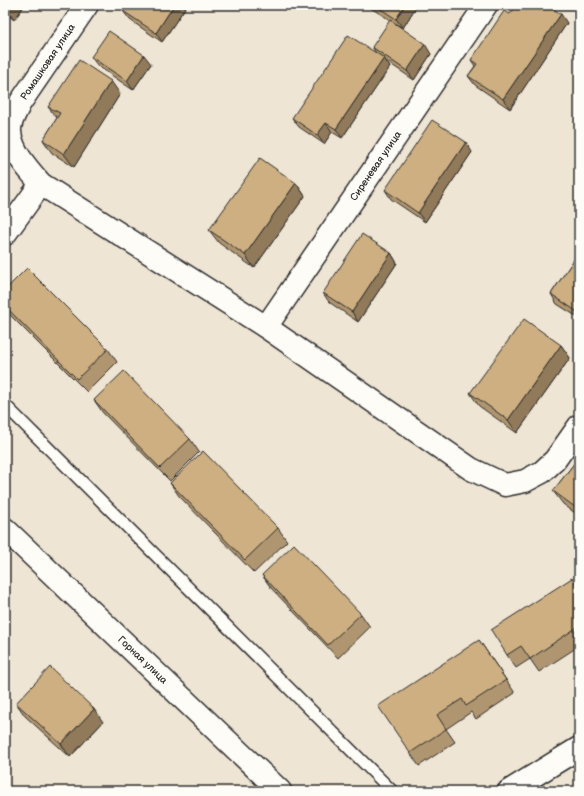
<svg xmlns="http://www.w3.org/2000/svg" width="584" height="796" font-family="'Balsamiq Sans',sans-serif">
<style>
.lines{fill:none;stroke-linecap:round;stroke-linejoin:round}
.service-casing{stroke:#2b2b2b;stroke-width:14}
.minor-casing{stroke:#2b2b2b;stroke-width:25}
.tertiary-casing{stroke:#2b2b2b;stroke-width:25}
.service{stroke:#fdfcf7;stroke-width:11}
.minor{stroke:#fdfcf7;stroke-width:22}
.tertiary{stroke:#fdfcf7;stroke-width:22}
.wall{fill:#b0966f;stroke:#2b2b2b}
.shaded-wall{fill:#907a5a;stroke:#2b2b2b}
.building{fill:#cdaf81;stroke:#2b2b2b}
.labels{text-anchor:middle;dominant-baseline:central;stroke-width:3;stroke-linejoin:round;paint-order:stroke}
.street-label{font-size:10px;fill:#2b2b2b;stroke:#fdfcf7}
</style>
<rect width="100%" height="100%" fill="#efe5d4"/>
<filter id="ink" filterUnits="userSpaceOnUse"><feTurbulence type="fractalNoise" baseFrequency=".025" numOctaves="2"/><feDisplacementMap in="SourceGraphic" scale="8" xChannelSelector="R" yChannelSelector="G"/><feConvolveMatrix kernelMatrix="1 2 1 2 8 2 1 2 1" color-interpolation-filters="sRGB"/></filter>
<g filter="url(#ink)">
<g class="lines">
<defs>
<path id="service" d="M5,405L392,791"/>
<g id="minor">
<path d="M87,5L20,103C16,112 9,122 10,132C12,152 28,169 41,184L266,327L471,469L505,485L525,481L542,472L555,460L579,426"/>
<path d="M5,234L41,184"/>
<path id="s1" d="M266,327L486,5"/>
<path d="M509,791L579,748"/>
</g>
<g id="tertiary">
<path id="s2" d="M5,529L280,791"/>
</g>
</defs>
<use href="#service" class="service-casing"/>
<use href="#minor" class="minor-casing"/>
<use href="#tertiary" class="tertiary-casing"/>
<use href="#service" class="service"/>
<use href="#minor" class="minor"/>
<use href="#tertiary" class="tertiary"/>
</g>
<path class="wall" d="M5,5H25L14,20L5,13Z
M127,5H187L162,42L130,20L123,11Z
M368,5H417L403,28L369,7Z
M510,14L567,23L510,109L475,85L468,76L475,66L471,60Z
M372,47L431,54L414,80L386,61L390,67L342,138L332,132L324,144L299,127L292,118L376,53Z
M91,57L151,64L133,90L98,66Z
M120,94L74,167L52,153L43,140L57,118L48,107Z
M472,152L425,222L391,199L385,190Z
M296,183L305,196L254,268L219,243L209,230Z
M579,252V318L557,304L551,294Z
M391,253L397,263L358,322L329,302L323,293Z
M5,290L108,349L117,362L87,392L5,310Z
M561,345L570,358L517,433L479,406L470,393Z
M94,400L190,439L199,452L170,481L103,413Z
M579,457V516L563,504L553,491Z
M170,483L278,528L287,541L254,573L179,496Z
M262,575L361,614L370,627L338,658L271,588Z
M579,588V646L539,672L530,659L516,668L507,655Z
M479,640L515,693L476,719L471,712L446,729L455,742L419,766L410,753Z
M16,703L103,722L70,757L25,716Z"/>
<path class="shaded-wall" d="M6,5H25L14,20L5,7Z
M174,5H187L162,42L156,33Z
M405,5H417L403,28L396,19Z
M561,14L567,23L510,109L503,99Z
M425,44L431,54L414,80L407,71Z
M144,55L151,64L133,90L127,81Z
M384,58L390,67L342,138L336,129Z
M111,81L120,94L74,167L64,154Z
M326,123L332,132L324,144L317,135Z
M466,142L472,152L425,222L418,213Z
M296,183L305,196L254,268L245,255Z
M391,253L397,263L358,322L352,312Z
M561,345L570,358L517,433L508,420Z
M94,709L103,722L70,757L61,744Z"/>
<path class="building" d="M127,5H174L156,33L123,11Z
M375,5H405L396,19Z
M517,5H547L561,14L503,99L468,76L477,64L471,60L504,11L510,14Z
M390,20L425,44L407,71L372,47Z
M109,31L144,55L127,81L91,57Z
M348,35L384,58L336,129L326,123L317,135L292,118Z
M79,60L111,81L64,154L43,140L60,113L48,107Z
M432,120L466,142L418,213L385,190Z
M260,158L296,183L245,255L209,230Z
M362,234L391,253L352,312L323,293Z
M579,252V313L551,294Z
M27,268L108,349L77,379L5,306V290Z
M524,319L561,345L508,420L470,393Z
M124,371L190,439L160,468L94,400Z
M203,451L278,528L245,560L170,483Z
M579,457V510L553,491Z
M294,544L361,614L328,645L262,575Z
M572,578L579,589V626L530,659L521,646L507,655L491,630Z
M479,640L506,680L466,706L462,699L437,715L446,729L410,753L378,706Z
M50,667L94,709L61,744L16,703Z"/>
</g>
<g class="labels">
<g class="street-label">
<text transform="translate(48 62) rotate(-56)">Ромашковая улица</text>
<text stroke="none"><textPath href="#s1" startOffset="195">Сиреневая улица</textPath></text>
<text stroke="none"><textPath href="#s2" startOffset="190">Горная улица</textPath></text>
</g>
</g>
<rect width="584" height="796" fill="none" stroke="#fdfcf7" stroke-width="20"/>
<rect x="10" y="10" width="564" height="776" fill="none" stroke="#2b2b2b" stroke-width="1.5" filter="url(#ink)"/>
</svg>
